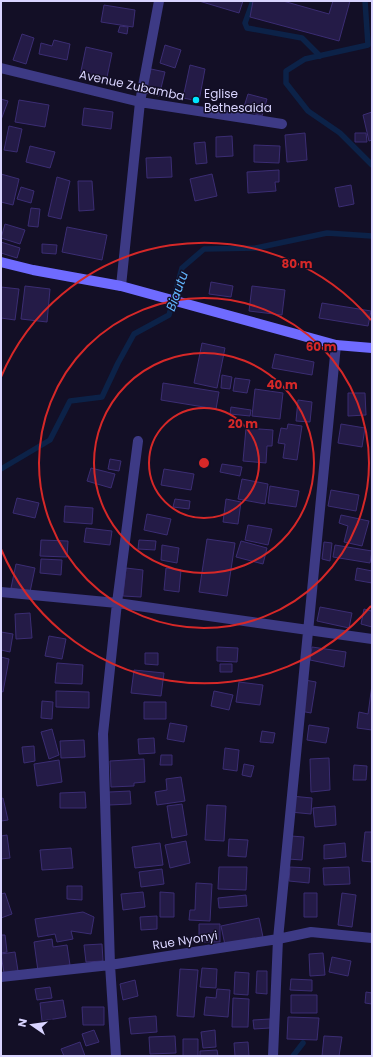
<svg xmlns="http://www.w3.org/2000/svg" width="373" height="1057" font-family="Poppins,sans-serif">
<style>
.lines{fill:none;stroke-linecap:round;stroke-linejoin:round}
.stream{stroke:#0c2248;stroke-width:5.5}
.building{fill:#241b47;stroke:#3b2d73}
.street{stroke:#3d3a85;stroke-width:10}
.secondary{stroke:#6f6bff;stroke-width:10}
.ring{fill:none;stroke:#d62828;stroke-width:2}
.poi-dot{fill:#00e5ff;stroke:#130f26;stroke-width:1.5}
.labels{text-anchor:middle;dominant-baseline:central;stroke-width:3;stroke-linejoin:round;paint-order:stroke}
.street-label{font-size:12px;fill:#d9d4ff;stroke:#130f26}
.poi-label{font-size:12px;fill:#d9d4ff;stroke:#130f26;text-anchor:start}
.water-label{font-size:13px;font-style:italic;fill:#62b6ff;stroke:#130f26}
.centre{fill:#d62828;stroke:#130f26;stroke-width:2}
.ring-label{font-size:12px;text-anchor:middle;font-weight:bold;fill:#d62828;stroke:#130f26;stroke-width:3;stroke-linejoin:round;paint-order:stroke}
</style>
<rect width="100%" height="100%" fill="#130f26"/>
<g class="lines">
<path class="stream" d="M253,1L245,23L247,28L302,38L320,56
M365,1L368,45L305,59L286,71V83L308,111L340,133L372,165
M1,469L50,440L70,401L102,397L118,363L134,334L169,315L182,268L204,249L256,248L327,233L372,236
M293,1056L303,1043"/>
</g>
<path class="building" d="M199,1H243L239,13Z
M253,1H283L329,14L333,1H350L339,41L250,17Z
M104,5L135,10L133,27L101,22Z
M120,26L128,27L127,34L118,32Z
M22,34L34,38L26,64L13,60Z
M54,40L70,44L67,60L39,54L41,43L52,46Z
M165,45L181,50L175,68L160,63Z
M86,47L112,53L106,82L80,76Z
M190,65L205,69L199,101L183,98Z
M151,69L165,72L159,96L145,93Z
M248,94L267,99L262,116L243,110Z
M1,99L8,101L1,120Z
M19,100L49,105L45,127L15,122Z
M84,108L113,112L111,129L82,125Z
M372,112V140L369,141L363,115Z
M9,126L22,129L17,152L4,150Z
M305,133L307,160L287,162L285,135Z
M355,133H366L367,142H355Z
M232,136L233,156L216,157V137Z
M205,142L207,163L196,164L194,143Z
M254,145L280,146L279,163L254,162Z
M30,146L55,152L50,168L26,162Z
M171,157L172,177L147,178L146,158Z
M279,170V182H275L276,191L248,193L247,172Z
M1,174L19,179L13,205L1,202Z
M212,174L217,196L195,201L190,179Z
M57,177L70,181L61,219L48,216Z
M78,181H92L94,210L79,211Z
M351,185L354,204L339,207L335,188Z
M21,187L34,191L31,203L17,199Z
M31,208L40,209L38,227L28,226Z
M5,224L25,230L20,244L1,238Z
M67,227L107,235L102,260L62,252Z
M1,242L20,248L17,258L1,253Z
M42,244L57,245L56,254L42,253Z
M211,282L233,286L231,297L209,294Z
M25,286L50,289L47,322L21,319Z
M252,286L285,290L282,315L249,311Z
M1,287L19,289L15,320L1,318Z
M322,303L371,311L368,326L319,318Z
M202,343L225,348L217,388L194,383Z
M275,354L314,362L312,375L272,368Z
M222,375L232,377L230,389L221,388Z
M235,378L250,380L247,393L233,391Z
M163,383L219,392L216,409L161,400Z
M255,389L283,393L280,419L252,416Z
M348,393H365L366,415L348,416Z
M298,400L312,402L310,422L296,421Z
M231,407L251,410L250,416L230,414Z
M288,424L302,426L297,460L283,458L285,444L278,443L281,428L287,429Z
M341,424L365,428L362,447L338,443Z
M246,428L273,430L272,446H267L266,463L243,461Z
M110,459L121,461L119,471L108,469Z
M222,464L242,467L240,476L220,472Z
M91,468L115,474L111,488L87,481Z
M164,469L194,474L191,490L161,485Z
M242,479L268,484L265,504L238,499Z
M270,486L299,491L296,507L268,503Z
M331,490L359,495L356,511L328,506Z
M17,498L39,503L35,518L13,513Z
M175,499L190,501L189,509L173,507Z
M226,499L241,502L238,524L223,522Z
M65,506L93,508L92,524L64,522Z
M147,514L171,519L167,535L144,530Z
M341,515L369,521L362,546L344,542L348,526L339,523Z
M248,525L272,529L268,545L245,540Z
M86,528L112,531L110,545L84,542Z
M207,539L235,543L227,596L199,592Z
M41,540L68,541L67,557L40,556Z
M139,540L156,541L155,550L138,549Z
M241,541L267,548L263,564L236,557Z
M324,542L332,543L330,561L322,559Z
M162,545L179,548L177,563L161,560Z
M335,545L372,551L370,563L333,557Z
M41,559L62,560L61,575L40,573Z
M16,564L35,568L30,592L11,588Z
M126,568L143,570L141,597L123,596Z
M166,568L181,570L179,592L164,590Z
M357,568L372,571V583L355,580Z
M320,607L352,613L349,628L317,621Z
M372,607V627L361,624L364,609L371,611Z
M30,613L32,638L16,639L15,614Z
M1,632L13,634L10,652L1,650Z
M49,636L66,639L62,659L45,656Z
M217,647L238,648L237,662L217,661Z
M312,647L346,652L344,667L310,660Z
M145,653H158V665L145,664Z
M1,657L9,659L3,692L1,691Z
M57,663L83,665L82,684L55,683Z
M220,664H232V672H220Z
M134,670L164,673L161,696L131,693Z
M305,680L316,682L311,713L300,711Z
M239,682L263,685L260,705L236,702Z
M372,685V730L357,728L359,712L368,714Z
M56,691L89,692V708L56,707Z
M214,691L233,695L229,710L211,706Z
M42,701L53,702L52,719L41,718Z
M144,702H166V719H144Z
M170,723L187,726L184,742L167,739Z
M309,725L329,728L326,743L307,740Z
M52,729L59,755L49,759L41,732Z
M262,731L275,733L273,743L260,742Z
M154,738L155,753L139,754L138,739Z
M84,740L85,757L61,758L60,741Z
M34,746L35,761L24,763L22,747Z
M225,748L239,750L237,771L223,769Z
M161,755H172V765H160Z
M329,758L330,790L311,792L310,759Z
M144,759L145,782L134,783V786L111,787L110,761Z
M59,760L62,782L37,786L34,764Z
M244,764L254,766L251,777L242,775Z
M354,765L367,766L366,780H353Z
M181,777L185,801L157,805L155,792L167,790L166,779Z
M130,791L131,804L109,805V792Z
M85,792L86,808H60V793Z
M291,796L312,798L311,814L290,812Z
M3,798L8,820L1,821V799Z
M182,804L187,835L172,838L167,806Z
M207,805L226,806L224,841L205,840Z
M335,806L336,825L315,827L313,808Z
M365,832H372V862L362,861Z
M7,835L10,858L1,859V836Z
M291,836L304,837L302,860L288,859Z
M229,839L248,840L246,857L228,856Z
M186,841L190,863L170,868L165,845Z
M160,843L163,865L135,868L132,847Z
M345,843L346,857L324,859V845Z
M71,848L73,868L42,870L40,850Z
M219,867H247L246,890L218,889Z
M290,867L310,868L309,883L289,881Z
M349,867L350,884L324,885L323,868Z
M162,869L164,884L141,887L139,872Z
M196,883L212,884L210,921L189,920L190,910H195Z
M67,886H82V900L67,899Z
M143,892L145,907L123,910L121,894Z
M160,892L174,893V917H160Z
M5,893L12,914L1,918V894Z
M304,893H317V917H304Z
M342,893L356,895L352,927L338,925Z
M246,895L247,906L219,908L218,898Z
M83,912L94,917L91,934L71,931L73,939L57,942L55,934L38,937L35,919Z
M157,916V929L141,930L140,917Z
M259,918L263,937L225,945L221,926Z
M199,924H220V942H199Z
M1,935H5L7,952L1,953Z
M52,939L53,947L67,945L70,965L38,971L34,942Z
M102,944L103,961L86,962L84,945Z
M15,952L18,971L4,973L1,954Z
M323,953L325,975L310,976L309,954Z
M332,957L351,961L348,976L329,972Z
M202,968L217,969L216,988L200,987Z
M180,969L198,970L194,1017L177,1016Z
M257,971H267V994L256,993Z
M235,972L249,973L248,995L234,994Z
M291,979L312,980V991L290,990Z
M135,980L138,996L123,1000L120,984Z
M50,987L52,998L37,1000L35,989Z
M217,989L230,990L228,1017L204,1015L206,997L216,998Z
M366,992L372,993V1004L365,1003Z
M291,995H317V1013H291Z
M233,998L249,999L248,1027H232Z
M63,1000L66,1017L42,1021L40,1003Z
M82,1007H104V1025H83Z
M156,1016L157,1032L131,1034L129,1018Z
M288,1017L319,1018L317,1040L287,1039Z
M270,1019V1028L254,1029L253,1020Z
M94,1030L99,1042L86,1046L82,1034Z
M215,1030L216,1047L203,1048L201,1032Z
M175,1036L176,1053L150,1054L149,1037Z
M324,1036L342,1037L339,1056H322Z
M183,1039H198V1056H183Z
M80,1042L85,1056H64L61,1049Z
M248,1042L249,1056H235L234,1043Z
M217,1050L218,1056H200V1051Z"/>
<g class="lines">
<path class="street" d="M1,68L140,102L282,124
M121,286L140,102L159,1
M1,592L117,603L372,639
M1,977L110,965L278,939L311,932L372,938
M116,1056L110,965L103,734L117,603L138,441
M273,1056L278,939L336,345"/>
<path class="secondary" d="M1,262L33,270L121,286L336,345L372,348"/>
</g>
<g class="ring">
<circle cx="204" cy="463" r="55"/>
<circle cx="204" cy="463" r="110"/>
<circle cx="204" cy="463" r="165"/>
<path d="M371 606A220 220 0 0 1 1 549M1 377A220 220 0 0 1 371 320"/>
</g>
<circle class="poi-dot" cx="196" cy="100" r="4"/>
<g class="labels">
<g class="street-label">
<text transform="translate(132 85) rotate(12)">Avenue Zubamba</text>
<text transform="translate(185 940) rotate(-9)">Rue Nyonyi</text>
</g>
<g class="poi-label">
<text x="204" y="93">Eglise<tspan x="204" dy="14">Bethesaida</tspan></text>
</g>
<g class="water-label">
<text transform="translate(177 291) rotate(-70)">Biautu</text>
</g>
</g>
<circle cx="204" cy="463" r="6" class="centre"/>
<g class="ring-label">
<text x="297" y="268">80 m</text>
<text x="321" y="351">60 m</text>
<text x="282" y="389">40 m</text>
<text x="243" y="428">20 m</text>
</g>
<rect width="373" height="1057" fill="none" stroke="#d9d4ff" stroke-width="4"/>
<g transform="translate(32 1025) rotate(283)" stroke="#130f26" stroke-width="3" paint-order="stroke">
<path d="M0-3L7 15L0 10L-7 15Z" fill="#d9d4ff"/>
<text y="-6" font-size="11" font-weight="bold" text-anchor="middle" fill="#d9d4ff">N</text>
</g>
</svg>
